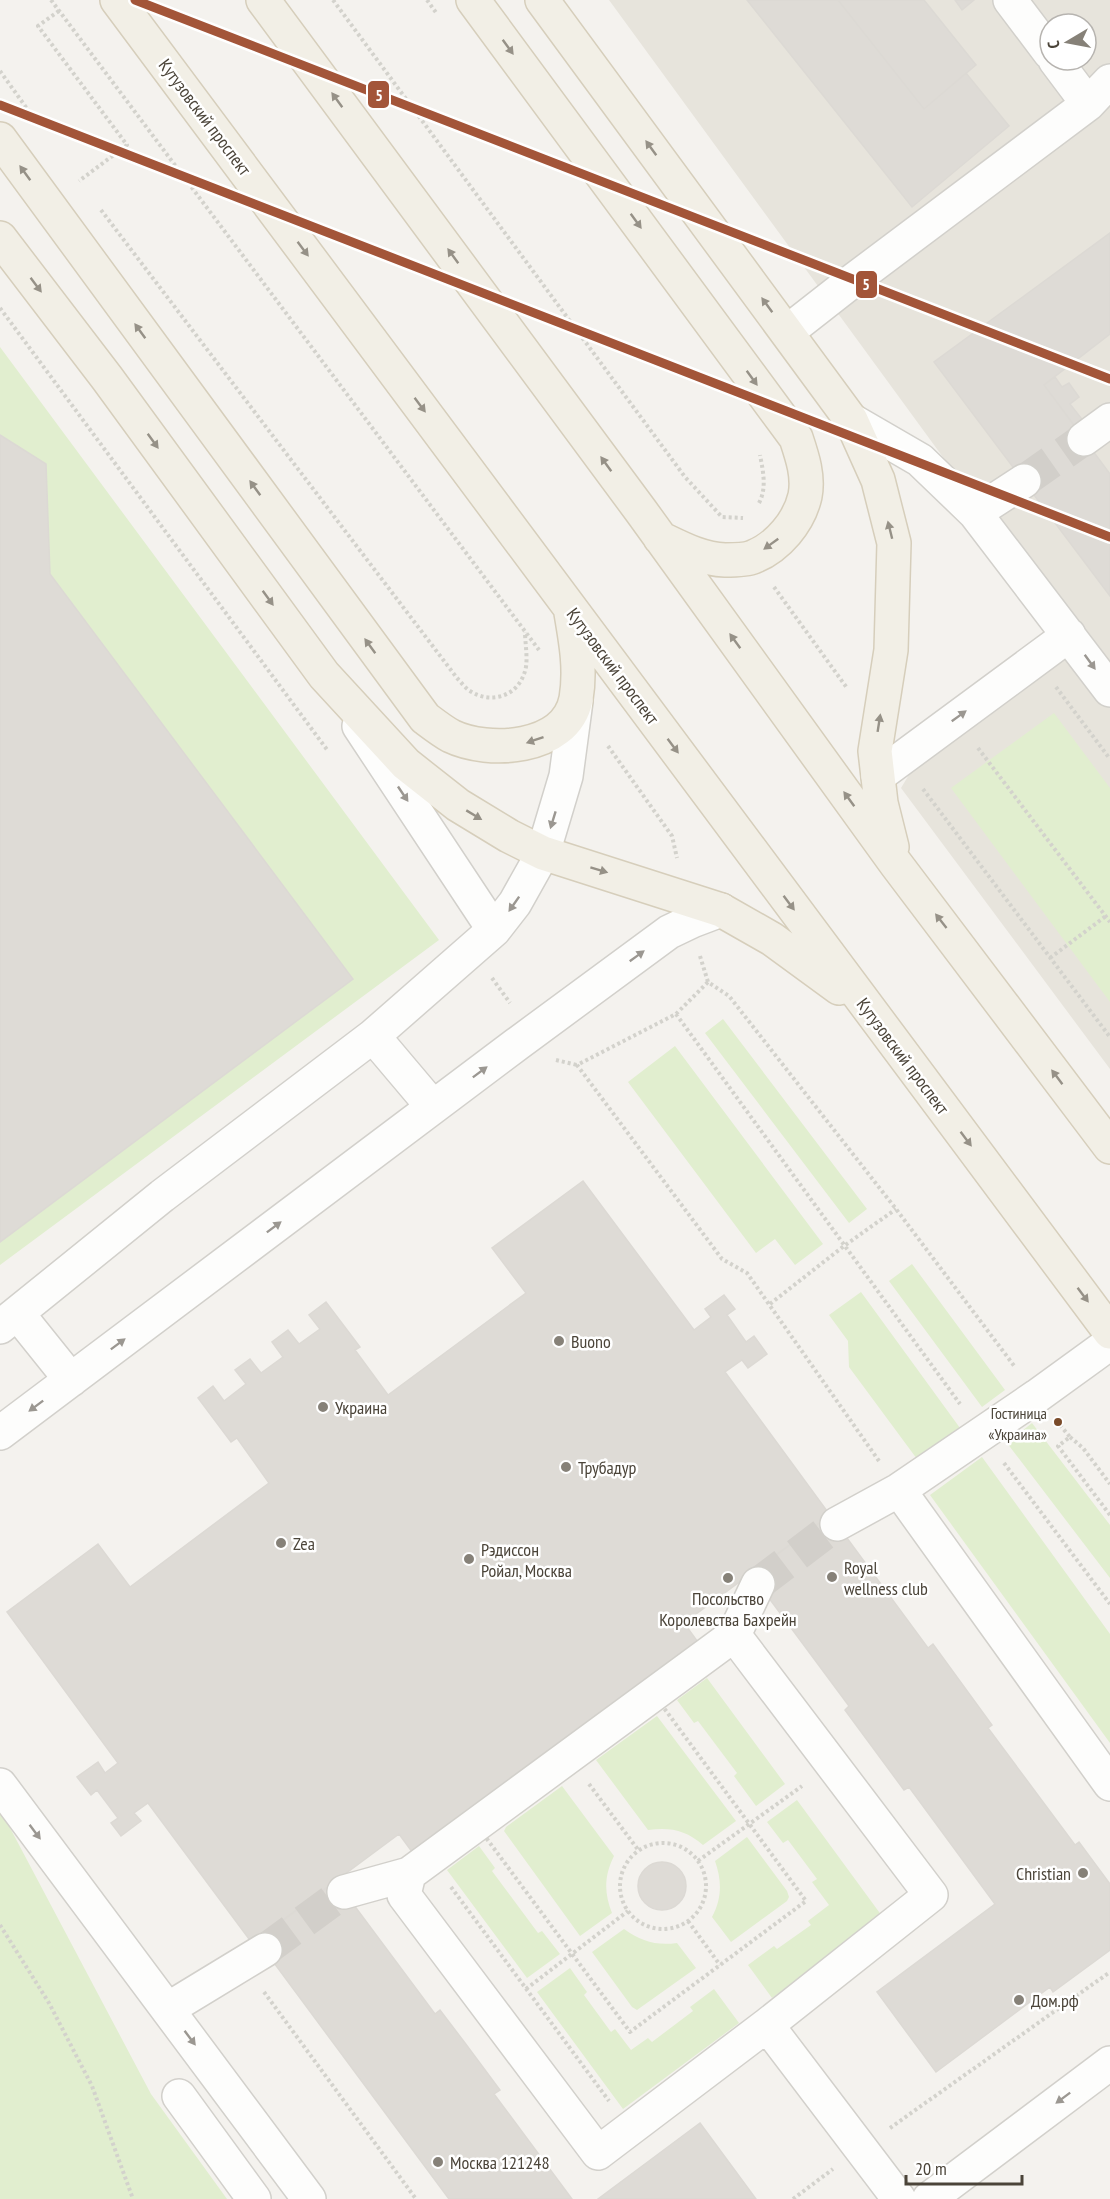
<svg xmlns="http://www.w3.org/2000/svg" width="1110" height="2199" font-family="'PT Sans Narrow',sans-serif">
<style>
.residential{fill:#e7e4dc;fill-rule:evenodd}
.green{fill:#e1eecf}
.building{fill:#dedbd6;stroke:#dcd9d4;stroke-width:1.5}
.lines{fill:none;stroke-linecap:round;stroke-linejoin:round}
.minor-tunnel{stroke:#d2cfca;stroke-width:33;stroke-dasharray:33 16;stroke-linecap:butt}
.minor-casing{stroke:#d2d0cb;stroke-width:36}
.major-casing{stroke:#d6cebb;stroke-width:36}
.path{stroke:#d3d2cc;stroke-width:4;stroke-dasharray:3 3;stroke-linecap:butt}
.minor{stroke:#fdfdfc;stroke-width:33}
.major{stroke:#f2efe6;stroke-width:33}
.metro-1-casing{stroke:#fff;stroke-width:14}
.metro-1{stroke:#a35539;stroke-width:9}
.oneway{fill:#969187}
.oneway2{fill:#9b9791}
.poi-dot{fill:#868178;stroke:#fff;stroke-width:2}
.bus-dot{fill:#7a4b2a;stroke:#fff;stroke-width:2}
.labels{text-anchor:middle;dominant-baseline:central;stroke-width:5;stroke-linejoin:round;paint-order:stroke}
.bus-label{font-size:16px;fill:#4b4439;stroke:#fff;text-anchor:end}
.street-label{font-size:18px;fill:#4b4439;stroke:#fff}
.poi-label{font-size:18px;fill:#4b4439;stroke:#fff;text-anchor:start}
.line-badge{stroke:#fff;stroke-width:2}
.badge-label{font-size:16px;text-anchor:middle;font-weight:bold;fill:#fff}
</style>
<rect width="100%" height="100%" fill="#f4f2ee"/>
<path class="residential" d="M609,0H1110V1069L901,788L939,725L1067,627ZM1050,24H1086V60H1050Z"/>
<path class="green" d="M0,347L439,940L0,1265Z
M1054,713L1110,788V1002L951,788Z
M723,1019L867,1209L849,1223L705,1033Z
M675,1046L823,1244L795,1265L775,1239L756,1253L628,1082Z
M912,1264L1005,1390L982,1407L889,1281Z
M861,1292L960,1428L917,1459L849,1367L848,1341L829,1315Z
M1032,1423L1110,1525V1578L1007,1443Z
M982,1457L1110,1634V1743L930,1495Z
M707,1678L785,1784L756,1806L734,1776L737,1773L698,1721L694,1723L677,1700Z
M657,1716L736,1821L703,1845C686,1830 670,1827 648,1830L596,1760Z
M562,1786L614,1856C604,1876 604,1893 612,1913L580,1936L504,1831L506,1827Z
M797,1800L882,1916L772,1998L748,1965L774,1946L777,1949L811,1925L808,1921L829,1905L812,1882L817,1879L788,1840L783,1843L767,1822Z
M0,1809L151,2094L227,2199H0Z
M747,1837L787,1891L789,1897L787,1901L731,1942L712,1917C722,1898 722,1881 715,1861Z
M479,1846L495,1868L492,1871L538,1933L542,1931L560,1954L527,1978L447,1870Z
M624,1929C641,1941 656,1946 677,1943L696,1968L637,2010L632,2007L592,1952Z
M570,1968L587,1992L584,1995L611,2032L615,2029L631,2050L648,2038L652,2042L693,2011L690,2007L714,1989L739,2023L623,2109L537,1992Z"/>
<path class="building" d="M747,0H838L924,109L966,73L1009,126L912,207Z
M838,0H924L976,65L924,109Z
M955,0H974L962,10Z
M1110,233V334L1044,385L1110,474V596L934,362Z
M1055,377L1062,387L1069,383L1079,397L1070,404L1085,423L1077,429L1044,385Z
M0,435L46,464L50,574L353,979L0,1242Z
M583,1181L694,1330L711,1317L705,1309L724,1295L735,1309L727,1315L746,1342L754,1336L767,1354L748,1368L742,1360L725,1372L830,1515L684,1623L703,1649L418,1860L399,1834L252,1943L148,1803L134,1813L141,1821L121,1836L111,1823L118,1818L97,1790L91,1795L77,1777L98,1762L105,1773L118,1763L7,1612L98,1544L130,1587L269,1483L237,1438L231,1442L198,1398L213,1386L224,1401L246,1384L235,1370L250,1359L261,1373L283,1357L272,1342L288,1330L299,1344L320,1329L309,1315L326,1302L360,1347L355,1350L388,1395L526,1293L492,1248Z
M830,1515L928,1648L933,1644L992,1725L988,1728L1075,1845L1079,1842L1110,1884V1950L1053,1992L1050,1987L936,2072L877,1992L995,1904L909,1787L904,1790L845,1710L849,1706L751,1574Z
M638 1886a24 24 0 1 1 48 0a24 24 0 1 1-48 0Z
M336,1881L435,2014L440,2010L465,2043L500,2090L494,2094L572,2199H449L257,1940Z
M700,2123L756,2199H598L657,2155Z"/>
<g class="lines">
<path class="minor-tunnel" d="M1024,481L1084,439
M758,1584L837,1524
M265,1950L344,1892"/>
<defs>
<path id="minor" d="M1010,0L1050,53
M1055,60L1088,104
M787,332L847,285L1088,104L1110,81
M851,420L920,460L975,513L1110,690
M1084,439L1110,420
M975,513L1024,481
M359,726L494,930
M878,776L1069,635
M373,1036L433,1107
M18,1314L71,1380
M0,1327L162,1196L373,1036L494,930L515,903L543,853L566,776L576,701
M0,1433L517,1044L669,932L692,921L721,910
M899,1490L1110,1784
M837,1524L899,1490L1037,1396L1110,1343
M758,1584L734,1635L931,1895L767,2025L899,2199
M734,1635L409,1874L404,1895L598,2153L767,2025
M0,1785L309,2199
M344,1892L409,1874
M168,2009L265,1950
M179,2096L254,2199
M929,2199L1110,2063"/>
<path id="major" d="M117,0L1110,1332
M263,0L641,511L896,864L1110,1147
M473,0L796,438C802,456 809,476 805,496C799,522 778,547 753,557C746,560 733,560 725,560C701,559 681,548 660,538
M542,0L851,420L878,480L894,543L891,650L875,751L881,803L892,847
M0,139L425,718C433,724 442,731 451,736C488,754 566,750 576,699C581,670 576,642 571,613
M0,238L107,378L324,675L406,764L458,805L509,836L543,853L721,910L772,939L839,988"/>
</defs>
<use href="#minor" class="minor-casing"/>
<use href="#major" class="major-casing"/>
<path class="path" d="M51,0L539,650
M333,0L685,477L722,517L743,518
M427,0L437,14
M59,11L38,26L127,145L79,181
M0,71L33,117
M101,210L457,678C461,682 465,688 470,691C490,704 516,697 524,674C529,663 525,644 525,632
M0,308L328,751
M759,503C767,488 763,471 760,455
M774,587L847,688
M1056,687L1110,759
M608,746L672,836L677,858
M978,748L1110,922
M923,789L1110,1037
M700,956L708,982
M1050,958L1106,916
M492,978L510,1003
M676,1014L960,1404
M556,1060L577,1065
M770,1304L844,1246L896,1209
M1060,1425L1070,1437L1058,1446L1110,1515
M1070,1437L1083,1448L1110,1484
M879,1461L747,1273L722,1259L577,1065L676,1014L708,982L729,996L896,1209L1015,1367
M1004,1463L1110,1604
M661,1704L806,1901L630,2032L484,1835Z
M589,1784L639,1851
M620 1886a43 43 0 1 1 86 0a43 43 0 1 1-86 0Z
M698,1861L802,1786
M451,1887L609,2101
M688,1921L720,1965
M0,1925L49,2003L92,2086L133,2199
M526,1989L628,1911
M264,1992L416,2199
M890,2128L1110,1972
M793,2199L833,2169"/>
<use href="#minor" class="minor"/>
<use href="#major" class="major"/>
<defs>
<path id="metro-1" d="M135,0L1110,379
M0,105L1110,537"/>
</defs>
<use href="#metro-1" class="metro-1-casing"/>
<use href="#metro-1" class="metro-1"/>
</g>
<defs><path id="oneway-solid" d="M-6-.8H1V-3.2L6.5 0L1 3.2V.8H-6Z" transform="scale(1.5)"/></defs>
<g class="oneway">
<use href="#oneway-solid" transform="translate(508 47) rotate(54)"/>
<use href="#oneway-solid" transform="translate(337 100) rotate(-126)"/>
<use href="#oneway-solid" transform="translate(651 148) rotate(-126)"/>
<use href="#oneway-solid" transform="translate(25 173) rotate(-126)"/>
<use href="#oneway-solid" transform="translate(636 221) rotate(54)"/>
<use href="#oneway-solid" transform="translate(303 249) rotate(53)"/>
<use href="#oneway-solid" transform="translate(453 256) rotate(-126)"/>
<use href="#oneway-solid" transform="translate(36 285) rotate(53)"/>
<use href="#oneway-solid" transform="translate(767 305) rotate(-126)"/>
<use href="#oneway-solid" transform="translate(140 331) rotate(-126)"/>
<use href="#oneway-solid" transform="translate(752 378) rotate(54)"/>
<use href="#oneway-solid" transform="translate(420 405) rotate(53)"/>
<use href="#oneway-solid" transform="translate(153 441) rotate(54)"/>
<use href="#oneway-solid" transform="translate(606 464) rotate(-126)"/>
<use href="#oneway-solid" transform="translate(255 488) rotate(-126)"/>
<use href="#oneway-solid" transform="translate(890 530) rotate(-104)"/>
<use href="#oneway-solid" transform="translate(771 544) rotate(144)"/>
<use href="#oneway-solid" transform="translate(268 598) rotate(54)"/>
<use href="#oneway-solid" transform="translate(735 641) rotate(-126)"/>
<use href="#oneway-solid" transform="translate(370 646) rotate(-126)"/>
<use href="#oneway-solid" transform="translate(879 723) rotate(-81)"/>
<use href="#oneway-solid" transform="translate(535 740) rotate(161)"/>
<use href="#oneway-solid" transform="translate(673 746) rotate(53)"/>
<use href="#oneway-solid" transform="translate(849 799) rotate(-126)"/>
<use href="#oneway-solid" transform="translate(474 815) rotate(31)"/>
<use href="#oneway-solid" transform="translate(599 870) rotate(17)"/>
<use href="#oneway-solid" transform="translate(789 903) rotate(53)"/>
<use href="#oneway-solid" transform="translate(941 921) rotate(-128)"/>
<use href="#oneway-solid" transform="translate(1057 1077) rotate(-127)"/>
<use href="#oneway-solid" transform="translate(966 1139) rotate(53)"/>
<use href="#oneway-solid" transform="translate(1083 1295) rotate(53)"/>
</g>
<g class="oneway2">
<use href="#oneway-solid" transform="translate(1090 662) rotate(54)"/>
<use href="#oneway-solid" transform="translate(959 716) rotate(-36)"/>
<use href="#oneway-solid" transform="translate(403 794) rotate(56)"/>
<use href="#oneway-solid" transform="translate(553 820) rotate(107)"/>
<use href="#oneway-solid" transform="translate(514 904) rotate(125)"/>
<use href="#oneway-solid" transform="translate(637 956) rotate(-36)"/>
<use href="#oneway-solid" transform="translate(480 1072) rotate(-37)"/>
<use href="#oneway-solid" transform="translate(274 1227) rotate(-37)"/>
<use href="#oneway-solid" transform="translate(118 1344) rotate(-37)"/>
<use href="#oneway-solid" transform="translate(36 1406) rotate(143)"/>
<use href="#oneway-solid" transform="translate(35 1832) rotate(53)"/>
<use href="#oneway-solid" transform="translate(190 2038) rotate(53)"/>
<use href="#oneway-solid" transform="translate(1063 2098) rotate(143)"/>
</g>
<g class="poi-dot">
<circle cx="559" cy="1341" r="6"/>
<circle cx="323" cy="1407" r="6"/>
<circle cx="566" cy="1467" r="6"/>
<circle cx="281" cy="1543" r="6"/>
<circle cx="469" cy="1559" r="6"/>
<circle cx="832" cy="1577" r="6"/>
<circle cx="728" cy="1578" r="6"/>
<circle cx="1083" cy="1873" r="6"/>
<circle cx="1019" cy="2000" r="6"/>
<circle cx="438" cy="2162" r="6"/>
</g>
<circle class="bus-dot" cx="1058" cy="1422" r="5"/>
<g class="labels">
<g class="bus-label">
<text x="1047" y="1413">Гостиница<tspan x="1047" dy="21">«Украина»</tspan></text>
</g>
<g class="street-label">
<text transform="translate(205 117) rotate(53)">Кутузовский проспект</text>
<text transform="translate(613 666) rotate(53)">Кутузовский проспект</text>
<text transform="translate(903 1056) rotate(53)">Кутузовский проспект</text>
</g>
<g class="poi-label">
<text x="571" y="1341">Buono</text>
<text x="335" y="1407">Украина</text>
<text x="578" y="1467">Трубадур</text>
<text x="293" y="1543">Zea</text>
<text x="481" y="1549">Рэдиссон<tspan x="481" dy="21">Ройал, Москва</tspan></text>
<text x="844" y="1567">Royal<tspan x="844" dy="21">wellness club</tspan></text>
<text x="728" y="1598" text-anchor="middle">Посольство<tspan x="728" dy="21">Королевства Бахрейн</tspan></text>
<text x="1071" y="1873" text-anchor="end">Christian</text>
<text x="1031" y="2000">Дом.рф</text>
<text x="450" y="2162">Москва 121248</text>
</g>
</g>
<g class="line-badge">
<rect x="367" y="80" width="23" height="29" rx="6" fill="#a35539"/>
<rect x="855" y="270" width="23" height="29" rx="6" fill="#a35539"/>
</g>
<g class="badge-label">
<text x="379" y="101">5</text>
<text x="866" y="290">5</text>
</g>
<g transform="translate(1068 42) rotate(260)"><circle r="28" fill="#ffffff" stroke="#b7b4b0" stroke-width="1.5"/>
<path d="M0-4.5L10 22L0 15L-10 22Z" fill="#868178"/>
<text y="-9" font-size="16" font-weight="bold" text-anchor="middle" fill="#4b4439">С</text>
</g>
<path d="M906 2175v9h116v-9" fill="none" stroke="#4b4439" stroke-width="3"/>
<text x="915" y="2175" font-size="18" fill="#4b4439" stroke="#ffffff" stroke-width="4.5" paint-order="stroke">20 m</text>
</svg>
